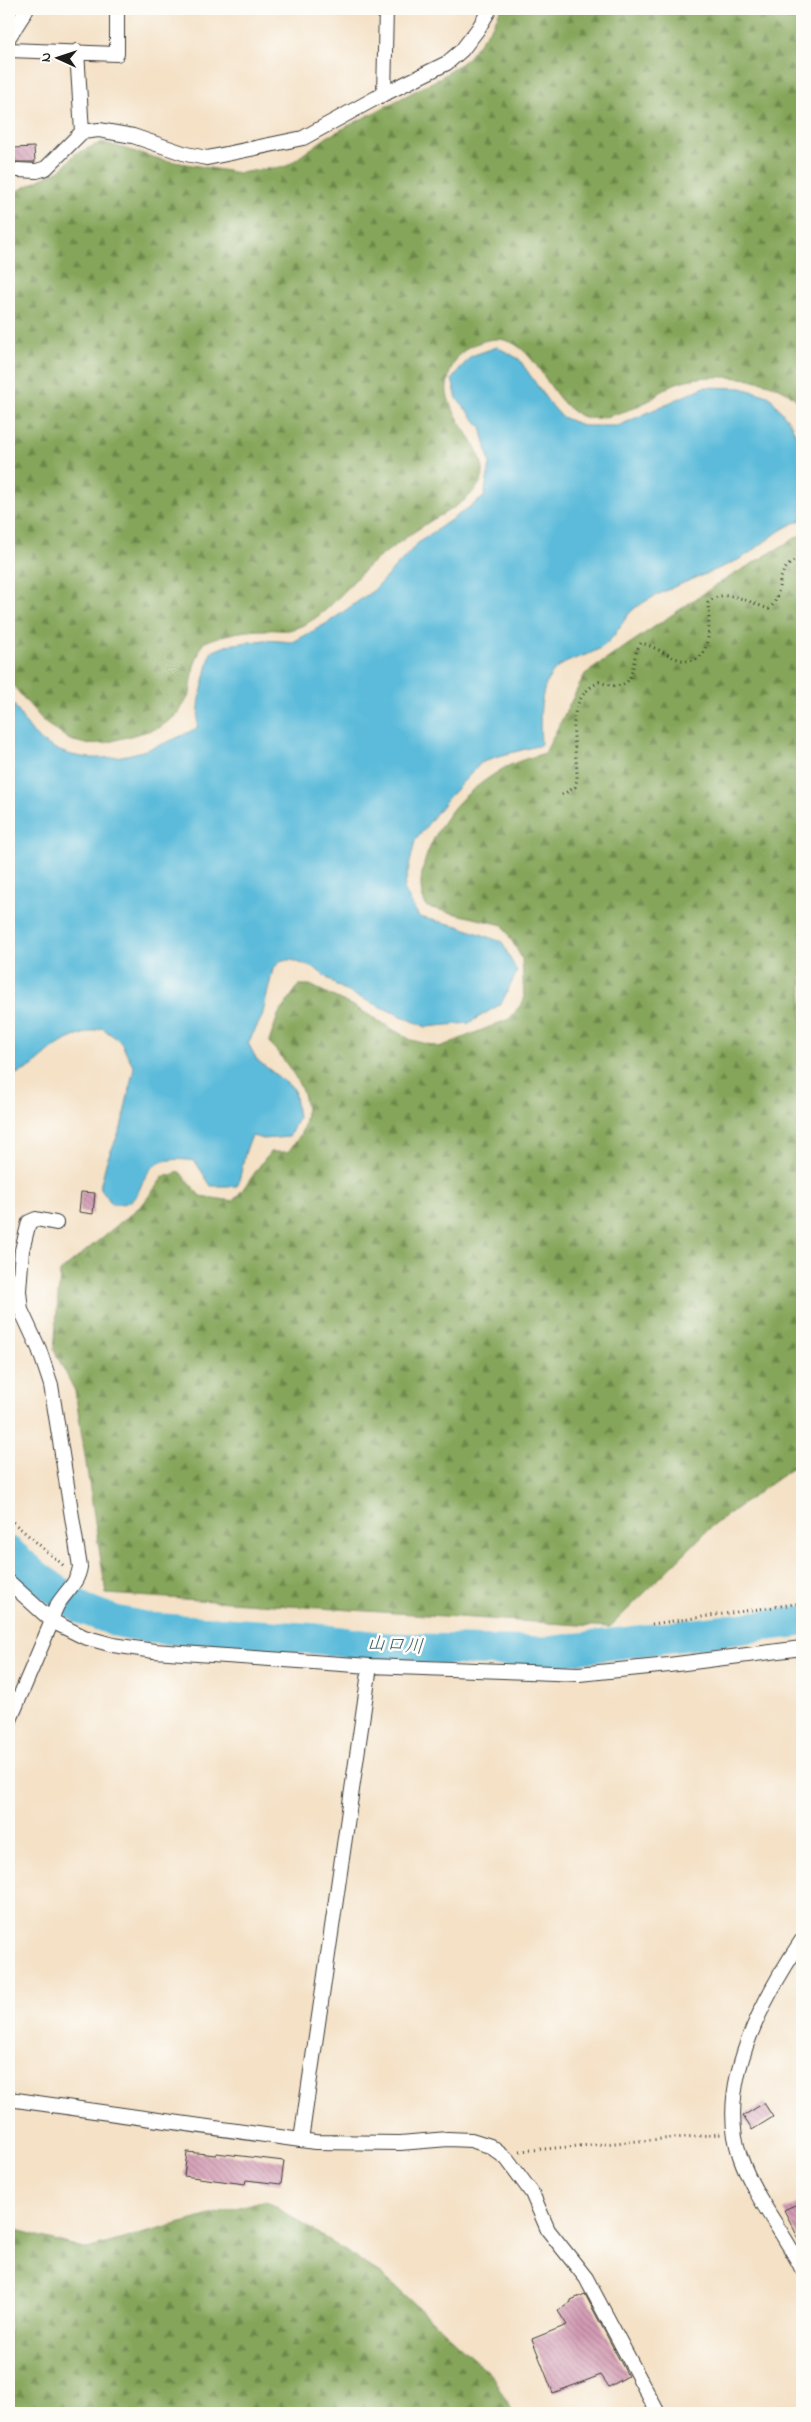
<svg xmlns="http://www.w3.org/2000/svg" width="811" height="2422" font-family="'Indie Flower','Klee One',sans-serif">
<style>
.forest{fill:url(#forest-firs);stroke:#50613b}
.water{fill:#5cbbda;stroke:#3c6c7b}
.lines{fill:none;stroke-linecap:round;stroke-linejoin:round}
.river{stroke:#5cbbda;stroke-width:31}
.building{fill:url(#building-back-hatch)}
.street-casing{stroke:#3c3a36;stroke-width:16}
.path{stroke:#3c3a36;stroke-width:3;stroke-dasharray:1 4;stroke-linecap:butt}
.street{stroke:#fff;stroke-width:14}
.labels{text-anchor:middle;dominant-baseline:central;stroke-width:5;stroke-linejoin:round;paint-order:stroke}
.water-label{font-size:19px;font-style:italic;fill:#365c68;stroke:#fdfcf7}
</style>
<defs>
<pattern id="forest-firs" width="22" height="20" patternUnits="userSpaceOnUse" patternTransform="scale(1.25)"><rect width="22" height="20" fill="#85a65a"/><path d="M5 1l3.5 6h-7zM16 11l3.5 6h-7z" fill="#6c864a"/></pattern>
<pattern id="building-back-hatch" width="6" height="6" patternUnits="userSpaceOnUse" patternTransform="scale(1.25)"><rect width="6" height="6" fill="#d39ab3"/><path d="M-1 5l2 2M0 0l6 6M5-1l2 2" fill="none" stroke="#aa7d91"/></pattern>
</defs>
<rect width="100%" height="100%" fill="#fdfcf7"/>
<filter id="ink" filterUnits="userSpaceOnUse"><feTurbulence type="fractalNoise" baseFrequency=".02" numOctaves="2"/><feDisplacementMap in="SourceGraphic" scale="10" xChannelSelector="R" yChannelSelector="G"/><feConvolveMatrix kernelMatrix="1 2 1 2 8 2 1 2 1" color-interpolation-filters="sRGB"/></filter>
<filter id="wash" filterUnits="userSpaceOnUse"><feTurbulence type="fractalNoise" baseFrequency=".0096" numOctaves="4" result="noise"/><feDisplacementMap in="SourceGraphic" scale="20" xChannelSelector="R" yChannelSelector="G"/><feGaussianBlur stdDeviation="1.12" result="paint"/><feColorMatrix in="noise" values="0 0 0 0 0 0 0 0 0 0 0 0 0 0 0 0 0 1.4 0 .05"/><feComposite in="paint" operator="in"/></filter>
<g filter="url(#wash)">
<rect width="100%" height="100%" fill="#f4e1c6"/>
<path class="forest" d="M501,9H802V409C788,374 704,371 674,384C666,387 659,394 652,399C635,408 618,415 599,418C543,426 541,306 468,348C459,353 451,365 449,376C448,381 446,388 447,393C450,417 493,458 481,481C467,505 445,511 423,526C407,536 392,548 377,559C347,582 328,621 289,630C282,631 274,629 267,630C244,630 223,634 203,643L194,666L190,694L178,714L159,728L105,743L86,744L70,740L45,723L9,681V195L62,169L75,154L102,142L163,160L239,173L287,166L327,137L440,78L467,59L493,25Z
M802,534V1461L712,1526L610,1627L106,1594L75,1391L54,1350L60,1272L143,1204L163,1177L180,1172L200,1196L233,1201C247,1186 257,1168 270,1152H288C293,1145 301,1136 303,1128C314,1093 289,1067 269,1042L278,1015L299,985H310L357,1008L411,1040L440,1047L509,1019L524,1001L522,959L503,925L427,907C408,878 438,824 459,802C470,791 485,780 499,771C513,762 529,758 545,753L585,674L716,585Z
M265,2200L380,2273L491,2374L514,2413H9V2228L87,2249Z"/>
<path class="water" d="M497,347L519,359L547,400L562,417L584,426H618L704,387L741,388L769,396L791,424L802,450V520C778,527 761,548 738,560C705,576 665,587 635,608C621,619 617,640 597,650C583,658 560,660 551,675C538,694 540,723 541,745L495,757L481,763L448,798L415,841L404,889L419,917L458,926L502,942L517,972L501,1004L469,1023L426,1027L354,995L336,985L316,969L292,960H282L273,969L262,1017L248,1043L257,1060L294,1089L298,1118L289,1137L263,1139L252,1136C242,1155 244,1167 237,1186H211L195,1161C181,1159 162,1157 151,1169C135,1187 143,1206 112,1204L100,1187L107,1160L121,1128L134,1067L120,1041L102,1028C90,1032 77,1035 65,1041C45,1051 33,1073 9,1075V698C19,710 26,728 38,738C86,776 149,753 197,728L200,697L211,652L228,645L265,640L293,642L329,622L374,590L419,542L484,497L490,464L481,427L457,399L452,379L471,356Z"/>
<g class="lines">
<path class="river" d="M9,1552L38,1577L83,1609L115,1621L149,1628L319,1639L387,1648L548,1652L802,1621"/>
</g>
<g id="blocks">
<path class="building" d="M34,147L35,162H15L14,148Z
M81,1192L95,1193L93,1214L79,1212Z
M764,2103L773,2117L752,2130L743,2116Z
M187,2152L216,2155V2153L284,2161L281,2184L246,2180L245,2184L184,2176Z
M797,2204L802,2214V2245L784,2210Z
M585,2294L628,2376L609,2387L601,2375L553,2393L532,2339L567,2325L558,2311L571,2302V2300Z"/>
</g>
</g>
<g filter="url(#ink)">
<use href="#blocks" fill-opacity="0" stroke="#3c3a36" stroke-width="1"/>
<g class="lines">
<defs>
<path id="street" d="M9,37L27,9
M9,50L117,54V9
M77,51L82,132
M384,94L386,9
M18,170L37,171L46,168L82,132L99,130L133,136L186,154L207,158L303,138L376,98L447,63L462,50L478,29L490,9
M9,1582L52,1621L84,1637L113,1645L154,1651L370,1666L579,1674L669,1665L802,1648
M9,1722L52,1621C54,1598 77,1589 80,1567L51,1385L39,1349L21,1310L19,1291L22,1250L29,1222L36,1219L56,1223
M802,1940C763,1998 715,2085 740,2156C754,2197 783,2231 802,2269
M9,2099L315,2142L400,2143L448,2139L471,2140L490,2146L507,2159L532,2193L548,2230L586,2278L658,2413
M301,2140L370,1666"/>
</defs>
<use href="#street" class="street-casing"/>
<path class="path" d="M562,795L575,787L577,780C578,746 560,702 599,682C642,697 627,661 641,643C655,646 667,656 681,660C714,668 709,622 708,603C724,586 750,603 769,609C787,592 770,568 802,558
M9,1519L64,1566
M652,1624L802,1603
M520,2151L721,2134"/>
<use href="#street" class="street"/>
</g>
</g>
<g class="labels">
<g class="water-label">
<text transform="translate(395 1646) rotate(4)">山口川</text>
</g>
</g>
<rect width="811" height="2422" fill="none" stroke="#fdfcf7" stroke-width="30"/>
<g transform="translate(58 58) rotate(273)" stroke="#fdfcf7" stroke-width="4" paint-order="stroke">
<path d="M0-4L9 19L0 12L-9 19Z" fill="#1c1c1c"/>
<text y="-8" font-size="14" font-weight="bold" text-anchor="middle" fill="#1c1c1c">N</text>
</g>
</svg>
